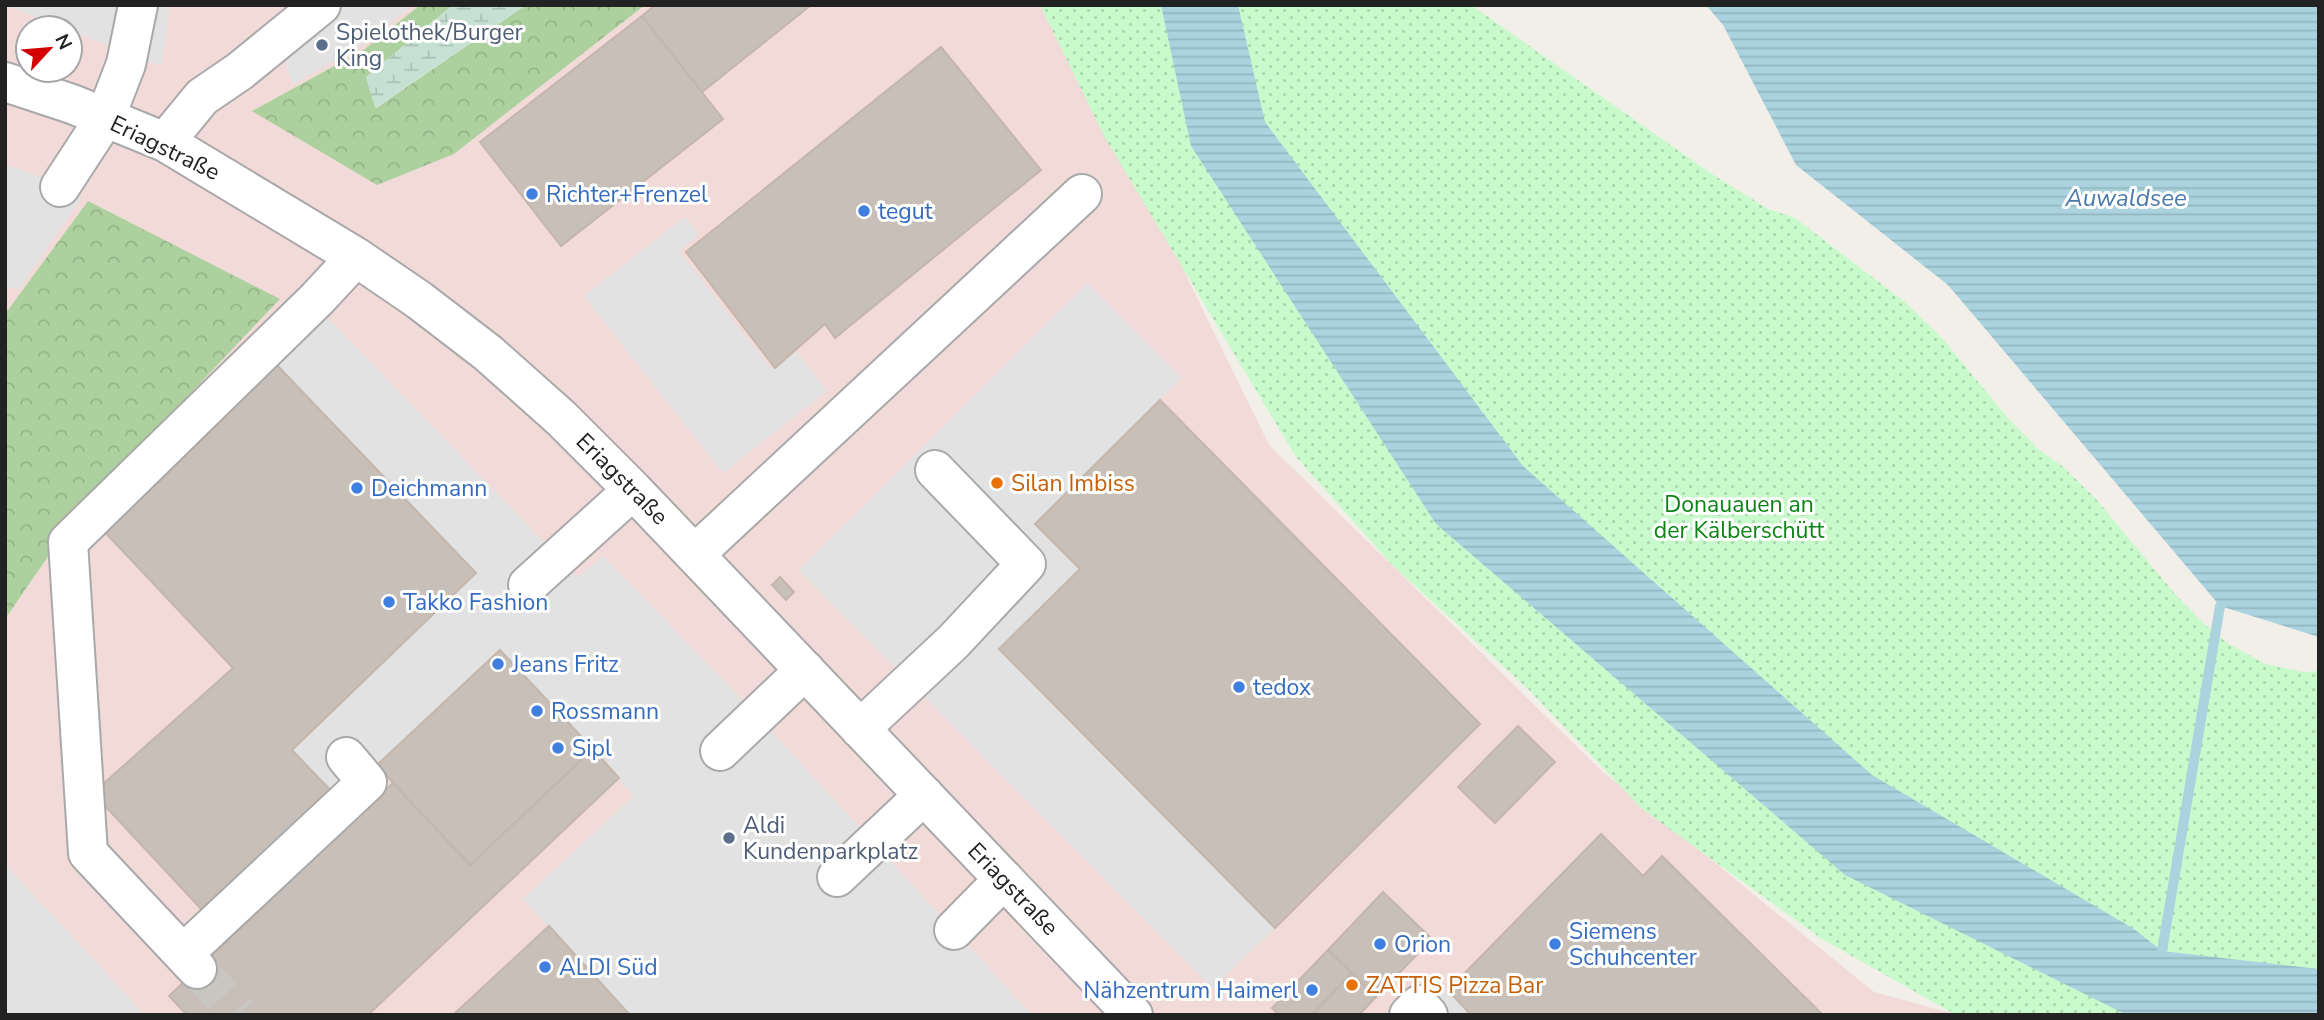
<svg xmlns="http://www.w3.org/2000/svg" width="2324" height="1020" font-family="'Nunito Sans',sans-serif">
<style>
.commercial{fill:#f2dad9;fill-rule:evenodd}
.forest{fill:url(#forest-crowns)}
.wetland{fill:url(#wetland-marsh)}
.park{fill:url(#park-dots)}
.parking{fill:#e2e2e2}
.water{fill:url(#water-rules)}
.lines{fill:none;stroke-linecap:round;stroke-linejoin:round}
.stream{stroke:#aad3df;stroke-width:10}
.building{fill:#c7bfb8;stroke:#c4b6ab;stroke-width:2}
.minor-tunnel{stroke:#c8c6c1;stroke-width:38;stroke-dasharray:38 19;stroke-linecap:butt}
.minor-casing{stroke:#a9a9a9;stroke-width:42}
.minor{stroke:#fff;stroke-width:38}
.service-dot{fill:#5c6f8a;stroke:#fff;stroke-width:2.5}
.shop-dot{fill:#3f7fe0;stroke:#fff;stroke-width:2.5}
.food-dot{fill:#e8710a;stroke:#fff;stroke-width:2.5}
.labels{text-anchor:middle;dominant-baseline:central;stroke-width:6;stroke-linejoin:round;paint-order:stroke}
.service-label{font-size:23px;fill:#4e5e75;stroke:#fff;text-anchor:start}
.street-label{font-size:23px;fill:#222;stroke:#fff}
.shop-label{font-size:23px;fill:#366cbe;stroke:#fff;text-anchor:start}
.food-label{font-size:23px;fill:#c56008;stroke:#fff;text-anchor:start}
.park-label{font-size:23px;fill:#0c8416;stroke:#fff}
.water-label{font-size:24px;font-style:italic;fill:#4a7aab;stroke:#fff}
</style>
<defs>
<pattern id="forest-crowns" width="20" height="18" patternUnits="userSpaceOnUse" patternTransform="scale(1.75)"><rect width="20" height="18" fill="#add19e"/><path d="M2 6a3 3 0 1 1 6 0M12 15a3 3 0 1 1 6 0" fill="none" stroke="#95b388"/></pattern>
<pattern id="wetland-marsh" width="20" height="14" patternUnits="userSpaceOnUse" patternTransform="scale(1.75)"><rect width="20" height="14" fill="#c6e0d4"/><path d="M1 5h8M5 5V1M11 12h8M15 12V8" fill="none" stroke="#aac0b6"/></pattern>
<pattern id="park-dots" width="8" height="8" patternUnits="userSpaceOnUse" patternTransform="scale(1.75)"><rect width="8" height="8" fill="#c8facc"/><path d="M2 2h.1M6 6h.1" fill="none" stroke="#acd6af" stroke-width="1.8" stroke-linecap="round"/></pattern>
<pattern id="water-rules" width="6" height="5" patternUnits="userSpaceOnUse" patternTransform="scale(1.75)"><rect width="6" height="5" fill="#aad3df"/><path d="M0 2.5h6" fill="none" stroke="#92b5bf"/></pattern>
</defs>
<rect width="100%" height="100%" fill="#f2efe9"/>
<path class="commercial" d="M5,5H420L365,49L252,111L454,154L645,5H1054L1269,445L1603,772L1874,992L1958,1015H5V619L83,506L88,201L5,314ZM28,28H70V70H28Z"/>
<path class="forest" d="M420,5H453L366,77L376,108L526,5H645L454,154L377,185L252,111L365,49Z
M88,201L280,299L83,506L5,619V314Z"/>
<path class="wetland" d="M453,5H526L375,108L366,77Z"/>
<path class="park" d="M1040,5H1471L1712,174L1768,209L1795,218L1905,302L1942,338L2007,417L2038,449L2062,466L2095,498L2175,594L2201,621L2227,643L2266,664L2303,672L2319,671V1015H1956L1822,939L1642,809L1530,691L1392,565L1296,457L1105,138Z"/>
<path class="parking" d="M5,5H170L161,66L70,31V28H62Z
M287,5H413L364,44L292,85L281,46Z
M5,165L23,170L82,197L19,289L5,287Z
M685,217L699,235L679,251L771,369L796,351L827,391L723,473L584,296Z
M1088,283L1182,378L1035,524L1080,569L999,650L1275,928L1213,989L799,570Z
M323,313L578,577L603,556L740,697L1032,1015H630L523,899L634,796L501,650L378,764L335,795L292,750L476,573L273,361Z
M5,864L145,1015H5Z
M1434,977L1471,1015H1396Z"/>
<path class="water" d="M1161,5H1238L1265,122L1523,466L1872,775L2134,929L2162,951L2319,969V1015H2127L1845,875L1436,524L1191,146Z
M1706,5H2319V637L2220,606L1948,285L1796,165L1723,25Z"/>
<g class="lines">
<path class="stream" d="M2162,951L2220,606"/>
</g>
<path class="building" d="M655,5H811L702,92L642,16Z
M642,16L723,119L561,246L480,142Z
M941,47L1041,170L835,338L825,324L775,368L686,252Z
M273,361L476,573L292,750L335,795L203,911L93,793L233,668L100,527Z
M1160,400L1480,724L1275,928L999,649L1080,569L1035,524Z
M780,577L794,592L786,600L772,585Z
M500,650L593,749L470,865L393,783L378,764Z
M1518,726L1555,762L1495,823L1458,787Z
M593,749L619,778L368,1015H187L169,996L393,783L470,865Z
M1601,834L1643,876L1662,856L1823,1015H1471L1448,990Z
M1383,892L1432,939L1376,997L1328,950Z
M549,926L630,1015H453Z
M1328,950L1352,973L1312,1015H1279L1272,1008Z
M1352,973L1376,997L1359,1015H1312Z"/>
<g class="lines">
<path class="minor-tunnel" d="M197,969L239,1015"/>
<defs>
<path id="minor" d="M5,82L72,104L165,142L356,257L419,300L488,353L561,418L633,490L1133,1015
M165,142L202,97L240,71L321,5
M60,187L105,118L126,64L138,5
M695,554L1082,194
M528,585L633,490
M860,729L953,642L1026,564L935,470
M720,751L805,670
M837,877L924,795
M954,930L1004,879
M183,954L367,782L346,757
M197,969L88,853L68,542L317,299L356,257
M1409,1015L1419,1005L1428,1015"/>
</defs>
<use href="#minor" class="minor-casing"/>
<use href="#minor" class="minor"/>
</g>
<g class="service-dot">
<circle cx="322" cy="45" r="7"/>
<circle cx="729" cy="838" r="7"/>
</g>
<g class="shop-dot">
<circle cx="532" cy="194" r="7"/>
<circle cx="864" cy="211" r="7"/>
<circle cx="357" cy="488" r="7"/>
<circle cx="389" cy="602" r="7"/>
<circle cx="498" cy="664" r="7"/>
<circle cx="1239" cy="687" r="7"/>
<circle cx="537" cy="711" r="7"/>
<circle cx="558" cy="748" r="7"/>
<circle cx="1380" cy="944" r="7"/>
<circle cx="1555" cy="944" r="7"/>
<circle cx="545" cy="967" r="7"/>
<circle cx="1312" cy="990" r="7"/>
</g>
<g class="food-dot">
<circle cx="997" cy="483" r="7"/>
<circle cx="1352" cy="985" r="7"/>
</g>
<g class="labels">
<g class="service-label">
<text x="336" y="32">Spielothek/Burger<tspan x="336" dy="26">King</tspan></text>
<text x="743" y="825">Aldi<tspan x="743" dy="26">Kundenparkplatz</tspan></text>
</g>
<g class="street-label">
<text transform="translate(165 148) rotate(26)">Eriagstraße</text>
<text transform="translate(622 479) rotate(45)">Eriagstraße</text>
<text transform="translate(1013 889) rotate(46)">Eriagstraße</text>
</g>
<g class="shop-label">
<text x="546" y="194">Richter+Frenzel</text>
<text x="878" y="211">tegut</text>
<text x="371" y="488">Deichmann</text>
<text x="403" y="602">Takko Fashion</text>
<text x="512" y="664">Jeans Fritz</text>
<text x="1253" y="687">tedox</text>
<text x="551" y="711">Rossmann</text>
<text x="572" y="748">Sipl</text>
<text x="1569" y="931">Siemens<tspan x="1569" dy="26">Schuhcenter</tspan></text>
<text x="1394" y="944">Orion</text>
<text x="559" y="967">ALDI Süd</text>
<text x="1298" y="990" text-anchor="end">Nähzentrum Haimerl</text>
</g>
<g class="food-label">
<text x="1011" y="483">Silan Imbiss</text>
<text x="1366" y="985">ZATTIS Pizza Bar</text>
</g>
<g class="park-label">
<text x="1739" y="504">Donauauen an<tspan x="1739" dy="26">der Kälberschütt</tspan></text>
</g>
<g class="water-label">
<text x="2126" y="198">Auwaldsee</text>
</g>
</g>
<rect width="2324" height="1020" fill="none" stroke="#222222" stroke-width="14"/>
<g transform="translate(49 49) rotate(64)"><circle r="33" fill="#ffffff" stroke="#a7a7a7" stroke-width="2"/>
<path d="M0-5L12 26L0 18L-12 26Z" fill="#d40000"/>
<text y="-10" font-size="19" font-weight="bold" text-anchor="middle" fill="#222222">N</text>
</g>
</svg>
